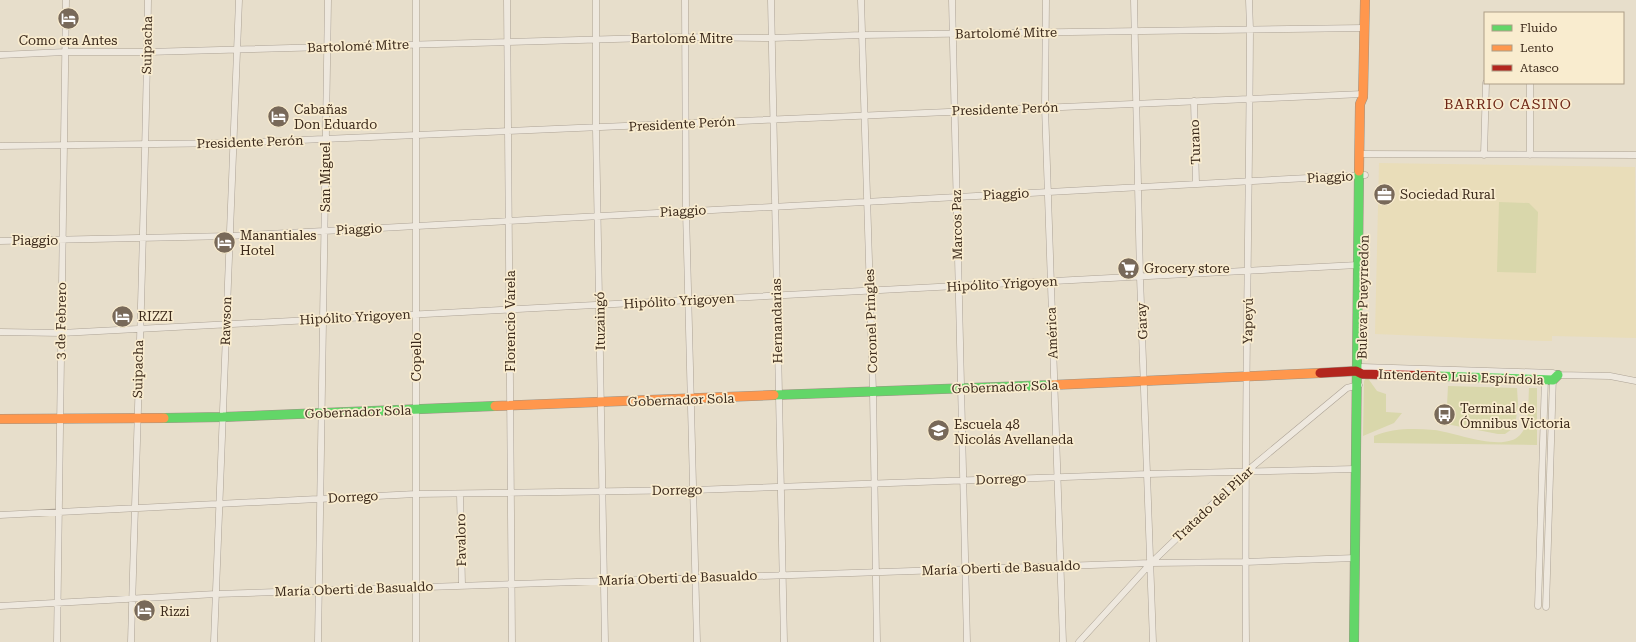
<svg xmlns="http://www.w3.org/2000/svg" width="1636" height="642" font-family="'Roboto Serif',serif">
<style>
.farmland{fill:#e9ddb9}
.green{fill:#d9d7ab}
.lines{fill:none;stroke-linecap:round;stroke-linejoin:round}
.street-casing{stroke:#aca295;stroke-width:7}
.fast-casing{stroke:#9c9284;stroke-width:10}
.slow-casing{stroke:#9c9284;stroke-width:10}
.jam-casing{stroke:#9c9284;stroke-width:10}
.street{stroke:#eee8de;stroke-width:6}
.fast{stroke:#63d668;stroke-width:9}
.slow{stroke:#ff974d;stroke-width:9}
.jam{stroke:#b3261e;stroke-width:9}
.labels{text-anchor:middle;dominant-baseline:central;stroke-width:3.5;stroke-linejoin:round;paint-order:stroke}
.street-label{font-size:13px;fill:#3c2a1b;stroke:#f9eccf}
.poi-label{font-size:13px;fill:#3c2a1b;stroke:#f9eccf;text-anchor:start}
.neighbourhood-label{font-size:14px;letter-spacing:1px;fill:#6d2415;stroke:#f9eccf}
</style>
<rect width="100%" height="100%" fill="#e7decb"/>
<path class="farmland" d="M1379,163L1635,167L1636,338L1552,336V341H1545L1375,334Z"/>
<path class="green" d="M1499,202L1529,203L1538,212L1536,273L1497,272Z
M1367,377L1377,391L1386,394V412L1402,413L1394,423L1363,436L1364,381Z
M1448,386L1517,388L1518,404L1515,427L1505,434H1498L1446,424Z
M1529,388H1537V445L1374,443V436C1392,428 1414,428 1434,430C1455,432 1503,453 1520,435C1530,425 1528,401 1529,388Z"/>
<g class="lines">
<defs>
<path id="street" d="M416,0V642
M507,0L512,642
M596,0V129L605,642
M685,0L686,211L697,642
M771,0L784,642
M861,0L873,392L877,642
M952,0L967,642
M1046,0L1045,107L1063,642
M1134,0L1140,277L1153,642
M0,55L65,52H147L685,37L772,38L862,35L1364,28
M1530,83V155
M1194,101L1196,184
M0,146L233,143L1363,94
M1359,154L1636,155
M1484,155L1486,83
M0,241L230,236L1365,175
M0,332L61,333L1358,265
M1356,371L1362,367L1553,373L1558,375L1610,376L1636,381
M460,494L462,585
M0,515L416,494L694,490L1148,474L1355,469
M0,606L216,594L1151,563L1245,562L1355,558
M1538,606L1545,378
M1546,607L1553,376
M57,642L66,0
M131,642C137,428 145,214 148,0
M214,642L239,0
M318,642L328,0
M1079,642L1151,563L1247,471L1347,388L1359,385
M1246,642C1244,438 1249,234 1250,29L1249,0"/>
<path id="fast" d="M1438,376L1553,380L1558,375
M774,395L1052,385
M164,418L223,417L495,406
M1354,642L1359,171"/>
<path id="slow" d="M1359,171L1360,104L1363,97L1365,0
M1052,385L1320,373
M495,406L774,395
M0,419L164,418"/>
<path id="jam" d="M1320,373L1356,371L1362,374L1438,376"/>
</defs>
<use href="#street" class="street-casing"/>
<use href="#fast" class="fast-casing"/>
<use href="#slow" class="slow-casing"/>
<use href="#jam" class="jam-casing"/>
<use href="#street" class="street"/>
<use href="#fast" class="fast"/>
<use href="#slow" class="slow"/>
<use href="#jam" class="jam"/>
</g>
<defs>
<symbol id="hotel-disc" viewBox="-11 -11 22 22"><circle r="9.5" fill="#786959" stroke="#f9eccf"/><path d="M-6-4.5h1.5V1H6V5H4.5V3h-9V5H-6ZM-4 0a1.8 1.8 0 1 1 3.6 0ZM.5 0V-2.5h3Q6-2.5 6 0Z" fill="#fff"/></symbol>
<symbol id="office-disc" viewBox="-11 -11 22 22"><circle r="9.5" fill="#786959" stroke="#f9eccf"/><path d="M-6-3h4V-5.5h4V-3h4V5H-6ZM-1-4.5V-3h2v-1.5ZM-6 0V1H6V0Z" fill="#fff"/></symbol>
<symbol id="supermarket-disc" viewBox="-11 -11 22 22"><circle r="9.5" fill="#786959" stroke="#f9eccf"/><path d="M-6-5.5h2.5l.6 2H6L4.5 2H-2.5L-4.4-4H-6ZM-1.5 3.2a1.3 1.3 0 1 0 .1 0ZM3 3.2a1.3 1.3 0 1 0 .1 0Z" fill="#fff"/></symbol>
<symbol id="bus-disc" viewBox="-11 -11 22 22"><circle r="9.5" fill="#786959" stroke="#f9eccf"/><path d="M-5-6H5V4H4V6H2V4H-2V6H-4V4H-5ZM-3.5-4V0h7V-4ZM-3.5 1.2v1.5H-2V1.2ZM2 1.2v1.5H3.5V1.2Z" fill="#fff"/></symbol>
<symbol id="school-disc" viewBox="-11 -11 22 22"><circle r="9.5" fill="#786959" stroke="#f9eccf"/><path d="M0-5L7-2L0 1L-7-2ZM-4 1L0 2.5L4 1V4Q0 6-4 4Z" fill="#fff"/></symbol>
</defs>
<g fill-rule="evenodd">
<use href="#hotel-disc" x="56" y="6" width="25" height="25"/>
<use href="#hotel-disc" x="266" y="104" width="25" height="25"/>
<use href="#office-disc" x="1372" y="182" width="25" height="25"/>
<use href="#hotel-disc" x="212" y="230" width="25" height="25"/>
<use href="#supermarket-disc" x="1116" y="256" width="25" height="25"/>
<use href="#hotel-disc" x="110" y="304" width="25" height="25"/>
<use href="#bus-disc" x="1432" y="402" width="25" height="25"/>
<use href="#school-disc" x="926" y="418" width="25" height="25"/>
<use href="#hotel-disc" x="132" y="598" width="25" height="25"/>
</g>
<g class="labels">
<g class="street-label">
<text transform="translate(1006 33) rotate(-1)">Bartolomé Mitre</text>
<text x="682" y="38">Bartolomé Mitre</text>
<text transform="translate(147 45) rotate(-89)">Suipacha</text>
<text transform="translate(358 46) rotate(-2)">Bartolomé Mitre</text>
<text transform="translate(1005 109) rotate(-2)">Presidente Perón</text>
<text transform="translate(682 124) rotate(-3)">Presidente Perón</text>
<text transform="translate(250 142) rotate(-2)">Presidente Perón</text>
<text transform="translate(1195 142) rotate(-92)">Turano</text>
<text transform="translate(325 177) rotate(-90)">San Miguel</text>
<text transform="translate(1330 177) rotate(-3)">Piaggio</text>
<text transform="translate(1006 194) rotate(-3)">Piaggio</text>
<text transform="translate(683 211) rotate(-3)">Piaggio</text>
<text transform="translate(957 225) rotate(-91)">Marcos Paz</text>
<text transform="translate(359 229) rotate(-3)">Piaggio</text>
<text x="35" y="240">Piaggio</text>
<text transform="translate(1002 284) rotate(-3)">Hipólito Yrigoyen</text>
<text transform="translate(1363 297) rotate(-89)">Bulevar Pueyrredón</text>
<text transform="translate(679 301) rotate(-3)">Hipólito Yrigoyen</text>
<text transform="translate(355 317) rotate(-3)">Hipólito Yrigoyen</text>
<text transform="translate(61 321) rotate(-89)">3 de Febrero</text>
<text transform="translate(226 321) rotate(-88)">Rawson</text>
<text transform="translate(510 321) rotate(-90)">Florencio Varela</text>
<text transform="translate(600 321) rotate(-91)">Ituzaingó</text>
<text transform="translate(777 321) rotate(-91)">Hernandarias</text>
<text transform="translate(871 321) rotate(-92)">Coronel Pringles</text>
<text transform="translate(1142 321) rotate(-93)">Garay</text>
<text transform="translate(1248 321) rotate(-89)">Yapeyú</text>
<text transform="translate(1052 333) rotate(-92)">América</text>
<text transform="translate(416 357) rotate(-90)">Copello</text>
<text transform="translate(138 369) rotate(-89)">Suipacha</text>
<text transform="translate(1461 377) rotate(2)">Intendente Luis Espíndola</text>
<text transform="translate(1005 387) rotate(-2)">Gobernador Sola</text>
<text transform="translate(681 400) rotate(-2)">Gobernador Sola</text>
<text transform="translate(358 412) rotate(-2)">Gobernador Sola</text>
<text transform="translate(1001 479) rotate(-2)">Dorrego</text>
<text transform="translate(677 490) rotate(-1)">Dorrego</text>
<text transform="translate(353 497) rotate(-3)">Dorrego</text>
<text transform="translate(1213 504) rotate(-43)">Tratado del Pilar</text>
<text transform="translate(461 540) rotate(-91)">Favaloro</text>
<text transform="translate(1001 568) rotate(-2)">María Oberti de Basualdo</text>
<text transform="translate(678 578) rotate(-2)">María Oberti de Basualdo</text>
<text transform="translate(354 589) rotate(-2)">María Oberti de Basualdo</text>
</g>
<g class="poi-label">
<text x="68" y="40" text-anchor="middle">Como era Antes</text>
<text x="294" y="109">Cabañas<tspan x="294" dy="15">Don Eduardo</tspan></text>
<text x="1400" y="194">Sociedad Rural</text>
<text x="240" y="235">Manantiales<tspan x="240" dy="15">Hotel</tspan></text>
<text x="1144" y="268">Grocery store</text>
<text x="138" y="316">RIZZI</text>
<text x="1460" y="408">Terminal de<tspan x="1460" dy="15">Ómnibus Victoria</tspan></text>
<text x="954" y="424">Escuela 48<tspan x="954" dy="15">Nicolás Avellaneda</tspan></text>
<text x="160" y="611">Rizzi</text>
</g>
<g class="neighbourhood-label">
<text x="1508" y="104">BARRIO CASINO</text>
</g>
</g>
<rect x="1484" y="12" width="140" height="72" fill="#f9eccf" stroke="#ad9e87"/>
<rect x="1492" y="25" width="20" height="6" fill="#63d668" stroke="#ad9e87"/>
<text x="1520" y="32" font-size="12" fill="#3c2a1b">Fluido</text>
<rect x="1492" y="45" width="20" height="6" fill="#ff974d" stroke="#ad9e87"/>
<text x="1520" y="52" font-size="12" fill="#3c2a1b">Lento</text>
<rect x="1492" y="65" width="20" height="6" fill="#b3261e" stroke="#ad9e87"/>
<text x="1520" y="72" font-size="12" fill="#3c2a1b">Atasco</text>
</svg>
